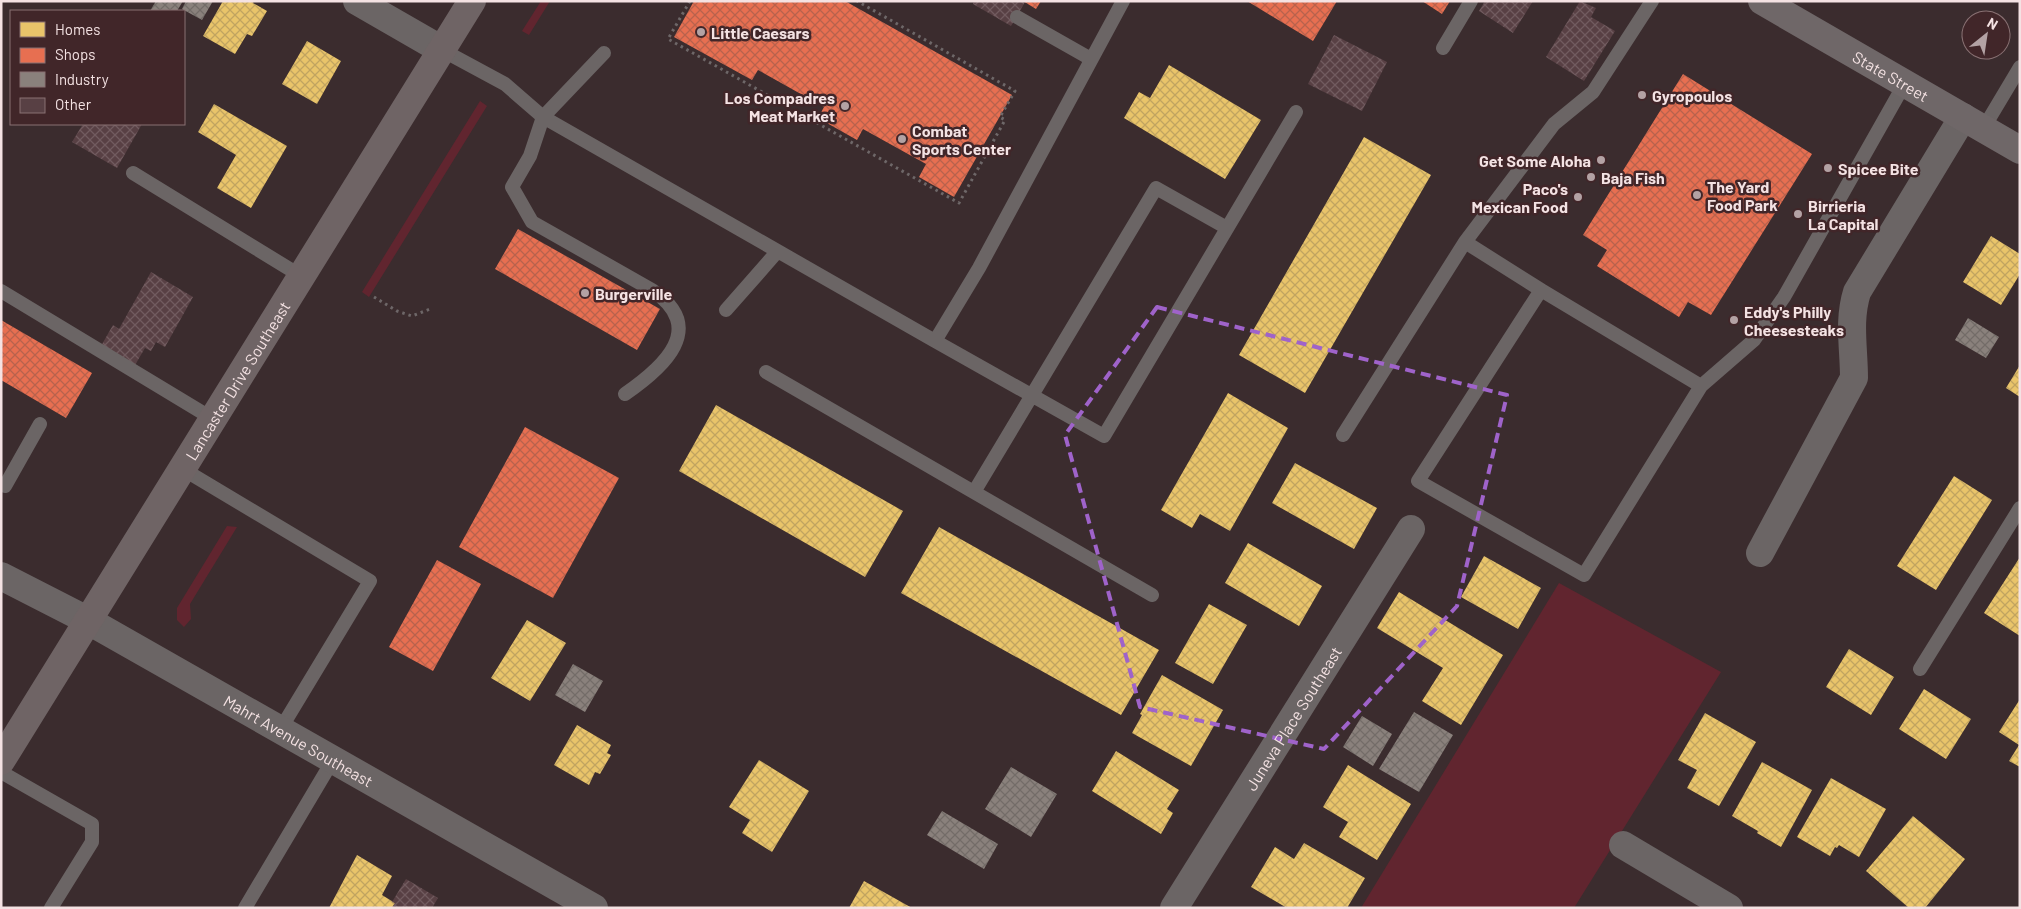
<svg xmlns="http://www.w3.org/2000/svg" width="2021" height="909" font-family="Barlow,sans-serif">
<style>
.green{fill:#61252f}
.homes{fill:url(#homes-cross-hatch)}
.shops{fill:url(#shops-cross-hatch)}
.industry{fill:url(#industry-cross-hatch)}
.building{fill:url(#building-cross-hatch)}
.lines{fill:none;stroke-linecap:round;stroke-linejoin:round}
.path{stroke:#6e6768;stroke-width:3;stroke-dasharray:2.5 4;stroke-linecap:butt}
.service{stroke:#6b6565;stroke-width:14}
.minor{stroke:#6b6565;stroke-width:28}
.secondary{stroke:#6f6768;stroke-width:28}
.primary{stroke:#6f6465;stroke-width:28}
.marked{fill:none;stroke:#9f63ca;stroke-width:4;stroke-dasharray:10 6;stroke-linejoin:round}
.poi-dot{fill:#b3a2a4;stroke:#412629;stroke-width:2}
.labels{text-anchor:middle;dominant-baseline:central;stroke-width:5;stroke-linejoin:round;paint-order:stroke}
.poi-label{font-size:16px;font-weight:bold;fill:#f4e2e3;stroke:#412629;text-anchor:start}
.street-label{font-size:16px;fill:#f4e2e3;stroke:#412629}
</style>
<defs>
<pattern id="homes-cross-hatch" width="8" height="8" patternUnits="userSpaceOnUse" patternTransform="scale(1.25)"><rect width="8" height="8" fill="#e9c46a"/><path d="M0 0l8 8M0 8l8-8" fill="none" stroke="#c1a460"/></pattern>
<pattern id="shops-cross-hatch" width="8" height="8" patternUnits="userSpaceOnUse" patternTransform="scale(1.25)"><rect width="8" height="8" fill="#e76f51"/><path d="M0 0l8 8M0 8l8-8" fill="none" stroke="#b8624d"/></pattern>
<pattern id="industry-cross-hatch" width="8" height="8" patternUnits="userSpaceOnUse" patternTransform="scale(1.25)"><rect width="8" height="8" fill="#8a817c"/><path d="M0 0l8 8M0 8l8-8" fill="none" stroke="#736c68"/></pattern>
<pattern id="building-cross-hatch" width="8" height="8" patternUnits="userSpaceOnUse" patternTransform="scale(1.25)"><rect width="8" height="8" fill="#584044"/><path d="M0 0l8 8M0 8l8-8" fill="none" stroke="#715b5f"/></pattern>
</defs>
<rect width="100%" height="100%" fill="#3b2c2e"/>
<path class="green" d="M541,1H550L529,35L522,31Z
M480,101L487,106L369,297L362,292Z
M227,526L237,527L190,604L191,619L184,627L177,620V608Z
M1559,583L1721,672L1574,908H1361Z"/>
<path class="homes" d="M223,1H254L253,3L267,11L252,36L247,34L235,54L203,36Z
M307,41L341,61L317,104L282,84Z
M1169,65L1261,120L1225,179L1124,118L1139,92L1150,98Z
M214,104L287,146L251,208L217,188L236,155L198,132Z
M1364,137L1431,175L1305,393L1239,355Z
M1991,236L2020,254V274L2001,305L1963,282Z
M2020,365V397L2006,388Z
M1228,393L1288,428L1230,531L1200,514L1192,528L1161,510Z
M716,405L903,511L865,577L679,471Z
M1295,463L1377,508L1354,549L1272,503Z
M1954,476L1992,500L1936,590L1897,566Z
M939,527L1159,650L1121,715L901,593Z
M1248,543L1322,586L1299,626L1225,583Z
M1484,556L1541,588L1518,629L1461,597Z
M2020,557V636L1984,613Z
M1399,592L1503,655L1461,725L1422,701L1443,668L1377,628Z
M1209,604L1247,625L1213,684L1175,663Z
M527,620L566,643L530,701L491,678Z
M1849,649L1894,677L1871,715L1826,687Z
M1162,675L1223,710L1191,766L1132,733L1142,715L1140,714Z
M1924,689L1971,719L1946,759L1899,729Z
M2020,699V767L2009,761L2019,745L1999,732Z
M1705,713L1756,742L1719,806L1687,788L1697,770L1678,760Z
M577,725L611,745L607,753L611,755L600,774L595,772L589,785L554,765Z
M1116,751L1179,790L1167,809L1173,813L1161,834L1092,791Z
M759,760L809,791L772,852L742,833L750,820L729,807Z
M1762,762L1812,790L1781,847L1757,833L1758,831L1732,816Z
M1348,765L1411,804L1377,860L1339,837L1348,822L1323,807Z
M1831,778L1886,809L1859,857L1839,845L1837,848L1835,847L1830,856L1797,837Z
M1913,816L1965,859L1925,908H1909L1866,871Z
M1304,843L1365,878L1347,908H1287L1251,887L1275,847L1294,859Z
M357,855L392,876L382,895L395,903L392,908H329Z
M864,881L912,908H849Z"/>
<path class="shops" d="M694,1H845L1012,95L954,197L919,177L926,164L863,129L857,140L818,118L824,107L758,70L752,80L674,37Z
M1023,1H1041L1036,9Z
M1247,1H1337L1313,41Z
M1422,1H1450L1442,14Z
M1683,74L1812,154L1711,315L1688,302L1679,317L1597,266L1607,250L1583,235Z
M518,229L660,309L637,350L495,269Z
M1,320L92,373L66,418L1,380Z
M525,427L619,478L553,598L459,547Z
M437,560L481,584L433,671L389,647Z"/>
<path class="industry" d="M156,1H183L177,11H150Z
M186,1H213L202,20L182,9Z
M1968,318L1999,337L1986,358L1955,340Z
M573,664L603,681L585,712L555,695Z
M1414,712L1453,735L1419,792L1379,769Z
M1362,716L1392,734L1373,766L1343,747Z
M1011,767L1057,794L1031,837L985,809Z
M942,811L998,844L984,869L927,835Z"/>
<path class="building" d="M974,1H1023L1025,2L1011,26L973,4Z
M1485,1H1533L1513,33L1479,11Z
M1580,1L1596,8L1591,17L1615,31L1584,81L1546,57Z
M1334,35L1387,62L1362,111L1308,84Z
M83,124H142L117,168L72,142Z
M151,272L193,297L165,347L156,342L151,351L145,348L135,365L101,346L113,325L119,329Z
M406,879L438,898L432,908H392L395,903L392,902Z"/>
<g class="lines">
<path class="path" d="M690,1L668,39L959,203L1005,120L1000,117L1015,91L857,1
M374,297L397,311L412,316L430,309"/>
<path class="service" d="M1017,17L1091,59
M1443,48L1471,1
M442,50L505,84L543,117L935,341L979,268L1123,1
M604,53L543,117L530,156L512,187L532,222L652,290C708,328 664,367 625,394
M1983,129L2020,67
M133,173L301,276
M1541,290L1465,242L1554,124L1593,92L1652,1
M1,291L213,419
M726,310L777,252
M935,341L1104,436L1296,112
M766,372L1152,595
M1701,386L1584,575L1418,481L1541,290L1701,386L1754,340L1784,297L1905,83
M1343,435L1465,242
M181,468L370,581L280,730
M1,484L5,486L40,424
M974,492L1156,188L1227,228
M1920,669L2020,508
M1,772L92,824V842L51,908
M245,908L333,760"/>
<g class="minor">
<path d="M357,1L442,50"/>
<path d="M1760,553L1854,378C1854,348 1848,321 1857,292L1963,117"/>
<path id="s1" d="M1,576L87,620L594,908"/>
<path d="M1623,845L1729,908"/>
<path id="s2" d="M1174,908L1411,529"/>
</g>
<path class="secondary" id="s3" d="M1762,1L2020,150"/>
<path class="primary" id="s4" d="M1,761L472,1"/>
</g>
<path class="marked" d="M1157,307L1507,395L1457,606L1324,749L1140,707L1065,435Z"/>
<g class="poi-dot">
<circle cx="701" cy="32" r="5"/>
<circle cx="1642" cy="95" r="5"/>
<circle cx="845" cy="106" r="5"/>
<circle cx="902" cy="139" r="5"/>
<circle cx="1601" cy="160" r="5"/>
<circle cx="1828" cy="168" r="5"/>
<circle cx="1591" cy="177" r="5"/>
<circle cx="1697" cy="195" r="5"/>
<circle cx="1578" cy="197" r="5"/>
<circle cx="1798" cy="214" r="5"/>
<circle cx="585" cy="293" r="5"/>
<circle cx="1734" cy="320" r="5"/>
</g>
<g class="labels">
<g class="poi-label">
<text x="711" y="32">Little Caesars</text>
<text x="1652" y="95">Gyropoulos</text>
<text x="835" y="97" text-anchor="end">Los Compadres<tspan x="835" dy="18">Meat Market</tspan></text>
<text x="912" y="130">Combat<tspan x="912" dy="18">Sports Center</tspan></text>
<text x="1591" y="160" text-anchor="end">Get Some Aloha</text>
<text x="1838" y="168">Spicee Bite</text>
<text x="1601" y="177">Baja Fish</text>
<text x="1707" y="186">The Yard<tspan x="1707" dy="18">Food Park</tspan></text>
<text x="1568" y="188" text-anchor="end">Paco's<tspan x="1568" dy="18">Mexican Food</tspan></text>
<text x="1808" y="205">Birrieria<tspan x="1808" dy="18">La Capital</tspan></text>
<text x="595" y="293">Burgerville</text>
<text x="1744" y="311">Eddy's Philly<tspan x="1744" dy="18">Cheesesteaks</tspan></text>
</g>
<g class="street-label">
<text stroke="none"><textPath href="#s3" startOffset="149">State Street</textPath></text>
<text stroke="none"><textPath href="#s4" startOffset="448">Lancaster Drive Southeast</textPath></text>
<text stroke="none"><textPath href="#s2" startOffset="224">Juneva Place Southeast</textPath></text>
<text stroke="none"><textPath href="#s1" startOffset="340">Mahrt Avenue Southeast</textPath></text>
</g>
</g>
<rect width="2021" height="909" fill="none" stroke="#f4e2e3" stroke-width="5"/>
<rect x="10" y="10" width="175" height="115" fill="#412629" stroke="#897173"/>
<rect x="20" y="22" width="25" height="15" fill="#e9c46a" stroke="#897173"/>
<text x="55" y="35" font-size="15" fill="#f4e2e3">Homes</text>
<rect x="20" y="48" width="25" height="15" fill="#e76f51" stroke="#897173"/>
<text x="55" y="60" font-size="15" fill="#f4e2e3">Shops</text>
<rect x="20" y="72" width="25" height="15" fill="#8a817c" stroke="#897173"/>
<text x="55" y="85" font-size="15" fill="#f4e2e3">Industry</text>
<rect x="20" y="98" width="25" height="15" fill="#584044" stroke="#897173"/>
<text x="55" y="110" font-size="15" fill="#f4e2e3">Other</text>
<g transform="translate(1986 35) rotate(30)"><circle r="24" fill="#412629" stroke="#897173"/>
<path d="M0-4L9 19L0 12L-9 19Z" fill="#b3a2a4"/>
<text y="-8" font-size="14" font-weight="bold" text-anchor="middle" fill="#f4e2e3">N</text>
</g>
</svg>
